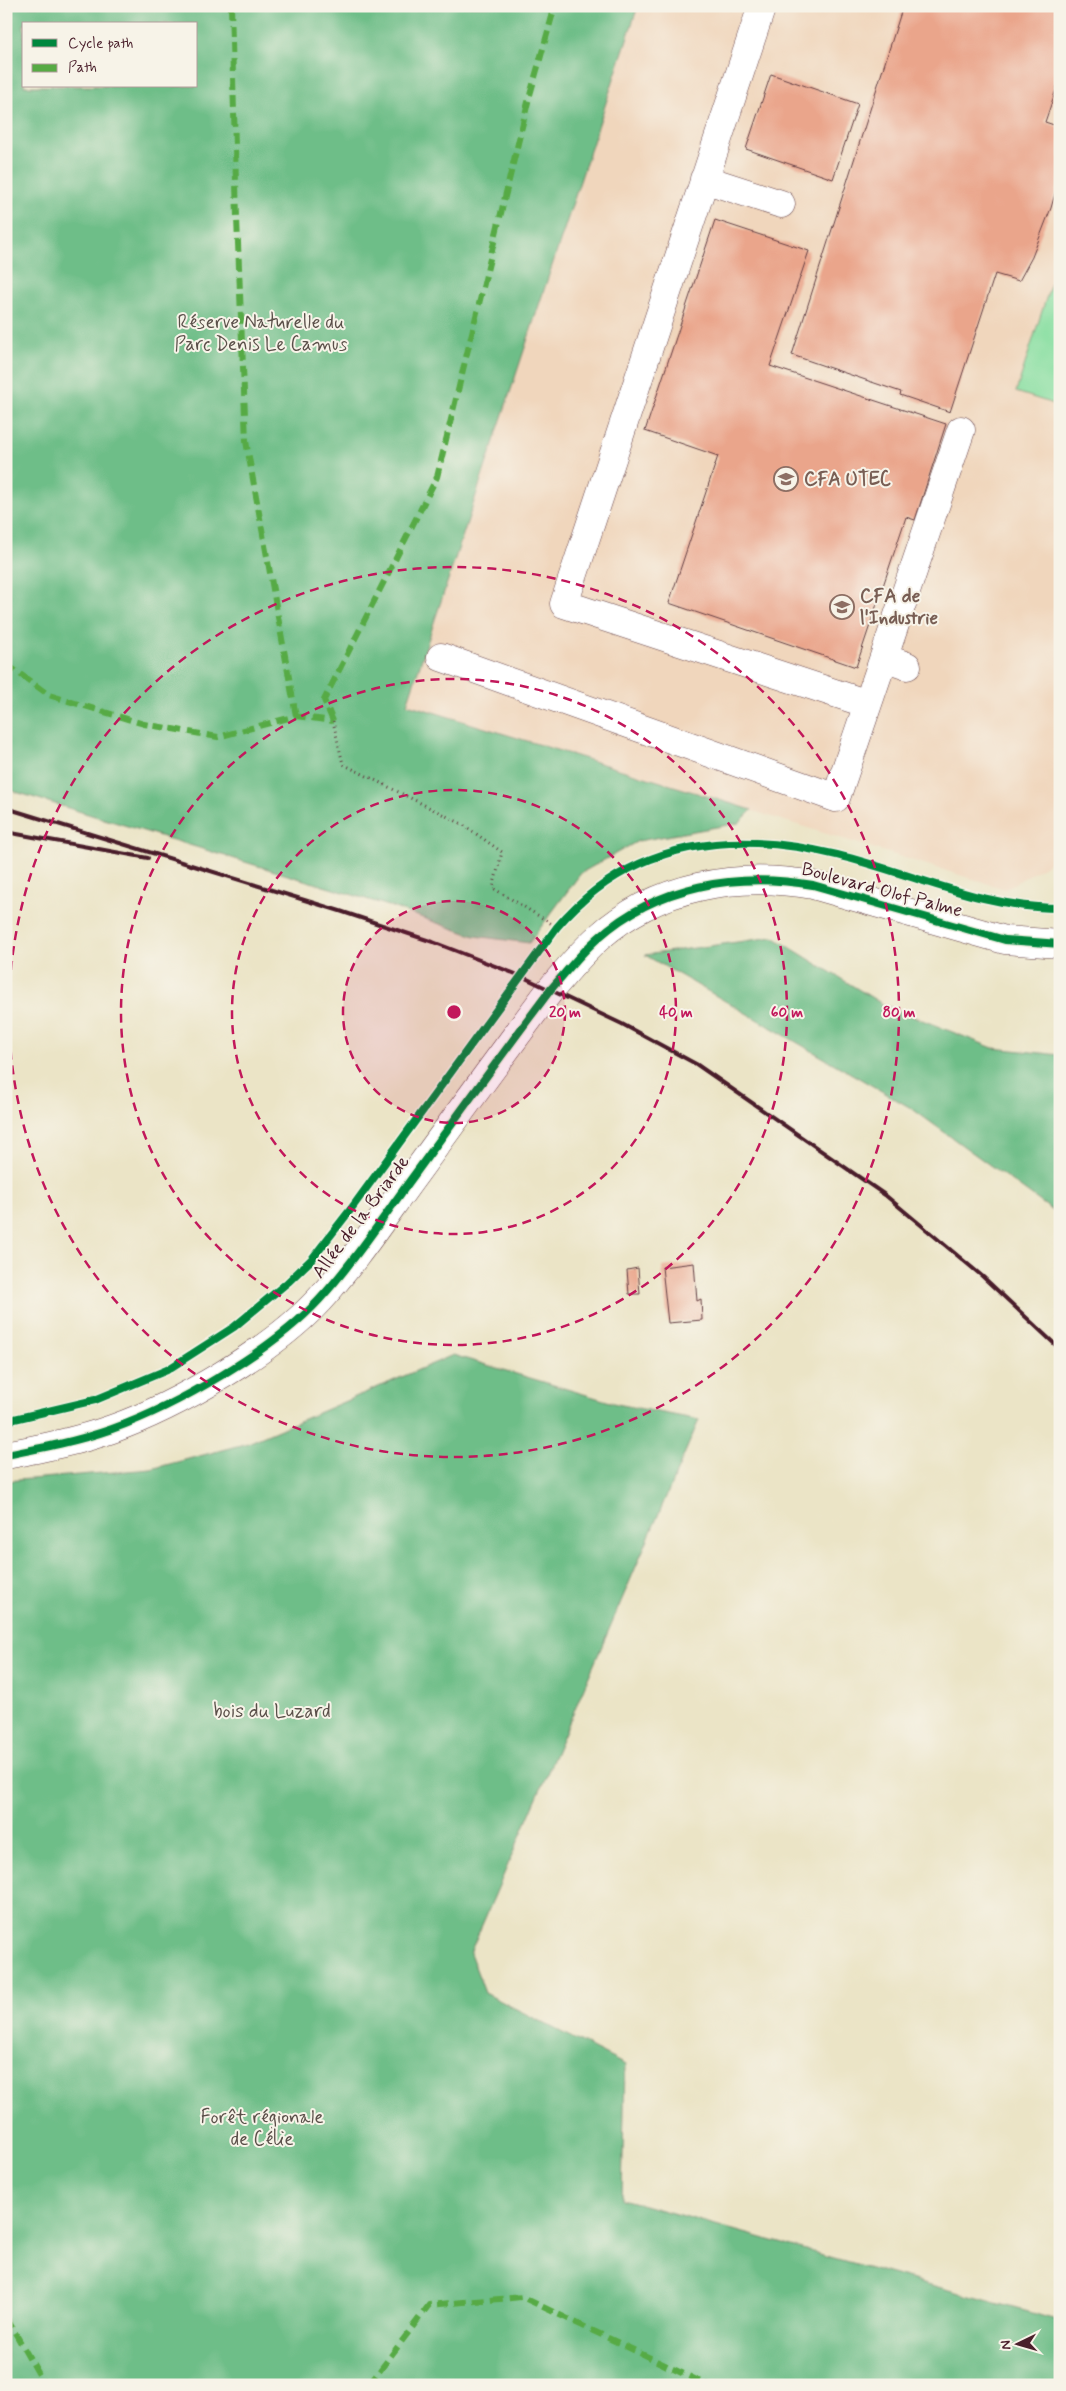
<svg xmlns="http://www.w3.org/2000/svg" width="1066" height="2391" font-family="Mynerve,sans-serif">
<style>
.built{fill:#f0d6bc}
.green{fill:#89dfa2;stroke:#6a7f66}
.forest{fill:#6ebe88;stroke:#5c6e5a;fill-rule:evenodd}
.building{fill:#eaa58b}
.lines{fill:none;stroke-linecap:round;stroke-linejoin:round}
.minor-casing{stroke:#623d42;stroke-width:29}
.path{stroke:#623d42;stroke-width:3;stroke-dasharray:1 4;stroke-linecap:butt}
.minor{stroke:#fff;stroke-width:28}
.rail{stroke:#4a1f2b;stroke-width:4}
.quiet{stroke:#57aa44;stroke-width:6;stroke-dasharray:12 6;stroke-linecap:butt}
.cycleway-casing{stroke:#f7f3e8;stroke-width:11}
.cycleway{stroke:#00873e;stroke-width:8}
.ring{fill:none;stroke:#c2185b;stroke-width:2.5;stroke-dasharray:9 6}
.labels{text-anchor:middle;dominant-baseline:central;stroke-width:4;stroke-linejoin:round;paint-order:stroke}
.park-label{font-size:19px;fill:#5a4f49;stroke:#f7f3e8}
.education-label{font-size:19px;font-weight:bold;fill:#785e54;stroke:#f7f3e8;text-anchor:start}
.street-label{font-size:19px;fill:#4a1f2b;stroke:#f7f3e8}
.centre{fill:#c2185b;stroke:#f7f3e8;stroke-width:2.5}
.ring-label{font-size:15px;text-anchor:middle;font-weight:bold;fill:#c2185b;stroke:#f7f3e8;stroke-width:4;stroke-linejoin:round;paint-order:stroke}
</style>
<rect width="100%" height="100%" fill="#f7f3e8"/>
<filter id="ink" filterUnits="userSpaceOnUse"><feTurbulence type="fractalNoise" baseFrequency=".02" numOctaves="2"/><feDisplacementMap in="SourceGraphic" scale="10" xChannelSelector="R" yChannelSelector="G"/><feConvolveMatrix kernelMatrix="1 2 1 2 8 2 1 2 1" color-interpolation-filters="sRGB"/></filter>
<filter id="wash" filterUnits="userSpaceOnUse"><feTurbulence type="fractalNoise" baseFrequency=".0096" numOctaves="4" result="noise"/><feDisplacementMap in="SourceGraphic" scale="20" xChannelSelector="R" yChannelSelector="G"/><feGaussianBlur stdDeviation="1.12" result="paint"/><feColorMatrix in="noise" values="0 0 0 0 0 0 0 0 0 0 0 0 0 0 0 0 0 1.4 0 .05"/><feComposite in="paint" operator="in"/></filter>
<g filter="url(#wash)">
<rect width="100%" height="100%" fill="#ebe4c6"/>
<path class="built" d="M638,6H1060V857L1005,889L407,704Z"/>
<path class="green" d="M1060,255V406L1016,392Z"/>
<path class="forest" d="M6,6H638L407,704L752,810L739,823L638,841L581,873L529,943L474,936L389,906L6,789ZM24,24H196V86H24Z
M773,937L884,1005L993,1048L1060,1055V1216L911,1108L645,955Z
M453,1355L617,1404L699,1420L470,1953L485,1993L625,2065L622,2199L1060,2321V2385H6V1481L151,1469L248,1443Z"/>
<g id="blocks">
<path class="building" d="M903,6H1060V78L1045,122L1060,127V176L1051,208L1032,257L1019,281L995,274L950,412L900,395L901,392L792,355Z
M771,74L858,104L833,179L746,149Z
M715,220L809,251L770,366L946,424L915,520L906,517L856,667L669,603L718,456L645,431Z
M694,1263L697,1301L701,1299L702,1320L668,1323L662,1267Z
M638,1268L640,1294H629L627,1270Z"/>
</g>
</g>
<g filter="url(#ink)">
<use href="#blocks" fill-opacity="0" stroke="#623d42" stroke-width="1"/>
<g class="lines">
<defs>
<path id="minor" d="M762,6L564,604L868,704
M704,179L781,204
M441,657L836,798L961,430
M884,658L907,666
M6,1455C42,1448 78,1441 112,1429C177,1406 273,1350 319,1300C354,1262 384,1216 415,1174C460,1112 505,1050 551,989C566,972 580,954 598,938C657,885 737,872 813,885L1005,940L1060,944"/>
</defs>
<use href="#minor" class="minor-casing"/>
<path class="path" d="M333,721L343,764L462,824L502,852L493,888L557,927"/>
<use href="#minor" class="minor"/>
<path class="rail" d="M6,808L340,911L433,942L521,976L622,1024L696,1064L885,1195L982,1276L1060,1349
M6,832L148,858"/>
<path class="quiet" d="M231,6L237,218L246,441L296,716
M6,664L49,695L144,724L218,737L296,716L333,721
M333,721L324,700L437,477L528,102L555,6
M6,2317L45,2385
M369,2385L429,2305L522,2297L707,2385"/>
<defs>
<path id="cycleway" d="M6,1421L95,1400L167,1370L234,1327L288,1282L312,1259L351,1209L557,927C631,840 731,829 837,855C912,873 981,908 1060,908
M6,1455C42,1448 78,1441 112,1429C177,1406 273,1350 319,1300C354,1262 384,1216 415,1174C460,1112 505,1050 551,989C566,972 580,954 598,938C657,885 737,872 813,885L1005,940L1060,944"/>
</defs>
<use href="#cycleway" class="cycleway-casing"/>
<use href="#cycleway" class="cycleway"/>
</g>
</g>
<circle cx="454" cy="1012" r="111" fill="#c2185b" fill-opacity=".12"/>
<g class="ring">
<circle cx="454" cy="1012" r="111"/>
<circle cx="454" cy="1012" r="222"/>
<circle cx="454" cy="1012" r="333"/>
<circle cx="454" cy="1012" r="445"/>
</g>
<defs>
<symbol id="school-ring" viewBox="-11 -11 22 22"><circle r="9.5" fill="#f7f3e8" stroke="#8d6e63" stroke-width="1.5"/><path d="M0-5L7-2L0 1L-7-2ZM-4 1L0 2.5L4 1V4Q0 6-4 4Z" fill="#8d6e63"/></symbol>
</defs>
<g fill-rule="evenodd">
<use href="#school-ring" x="772" y="465" width="28" height="28"/>
<use href="#school-ring" x="828" y="593" width="28" height="28"/>
</g>
<g class="labels">
<g class="park-label">
<text x="261" y="322">Réserve Naturelle du<tspan x="261" dy="22">Parc Denis Le Camus</tspan></text>
<text x="272" y="1711">bois du Luzard</text>
<text x="262" y="2117">Forêt régionale<tspan x="262" dy="22">de Célie</tspan></text>
</g>
<g class="education-label">
<text x="804" y="479">CFA UTEC</text>
<text x="860" y="596">CFA de<tspan x="860" dy="22">l'Industrie</tspan></text>
</g>
<g class="street-label">
<text transform="translate(882 890) rotate(15)">Boulevard Olof Palme</text>
<text transform="translate(361 1217) rotate(-53)">Allée de la Briarde</text>
</g>
</g>
<circle cx="454" cy="1012" r="8" class="centre"/>
<g class="ring-label">
<text x="565" y="1017">20 m</text>
<text x="676" y="1017">40 m</text>
<text x="787" y="1017">60 m</text>
<text x="899" y="1017">80 m</text>
</g>
<rect width="1066" height="2391" fill="none" stroke="#f7f3e8" stroke-width="25"/>
<rect x="22" y="22" width="175" height="65" fill="#f7f3e8" stroke="#b29e9c"/>
<rect x="32" y="39" width="25" height="8" fill="#00873e" stroke="#b29e9c"/>
<text x="68" y="48" font-size="15" fill="#4a1f2b">Cycle path</text>
<rect x="32" y="64" width="25" height="8" fill="#57aa44" stroke="#b29e9c"/>
<text x="68" y="72" font-size="15" fill="#4a1f2b">Path</text>
<g transform="translate(1018 2344) rotate(265)" stroke="#f7f3e8" stroke-width="4" paint-order="stroke">
<path d="M0-4L9 19L0 12L-9 19Z" fill="#4a1f2b"/>
<text y="-8" font-size="14" font-weight="bold" text-anchor="middle" fill="#4a1f2b">N</text>
</g>
</svg>
